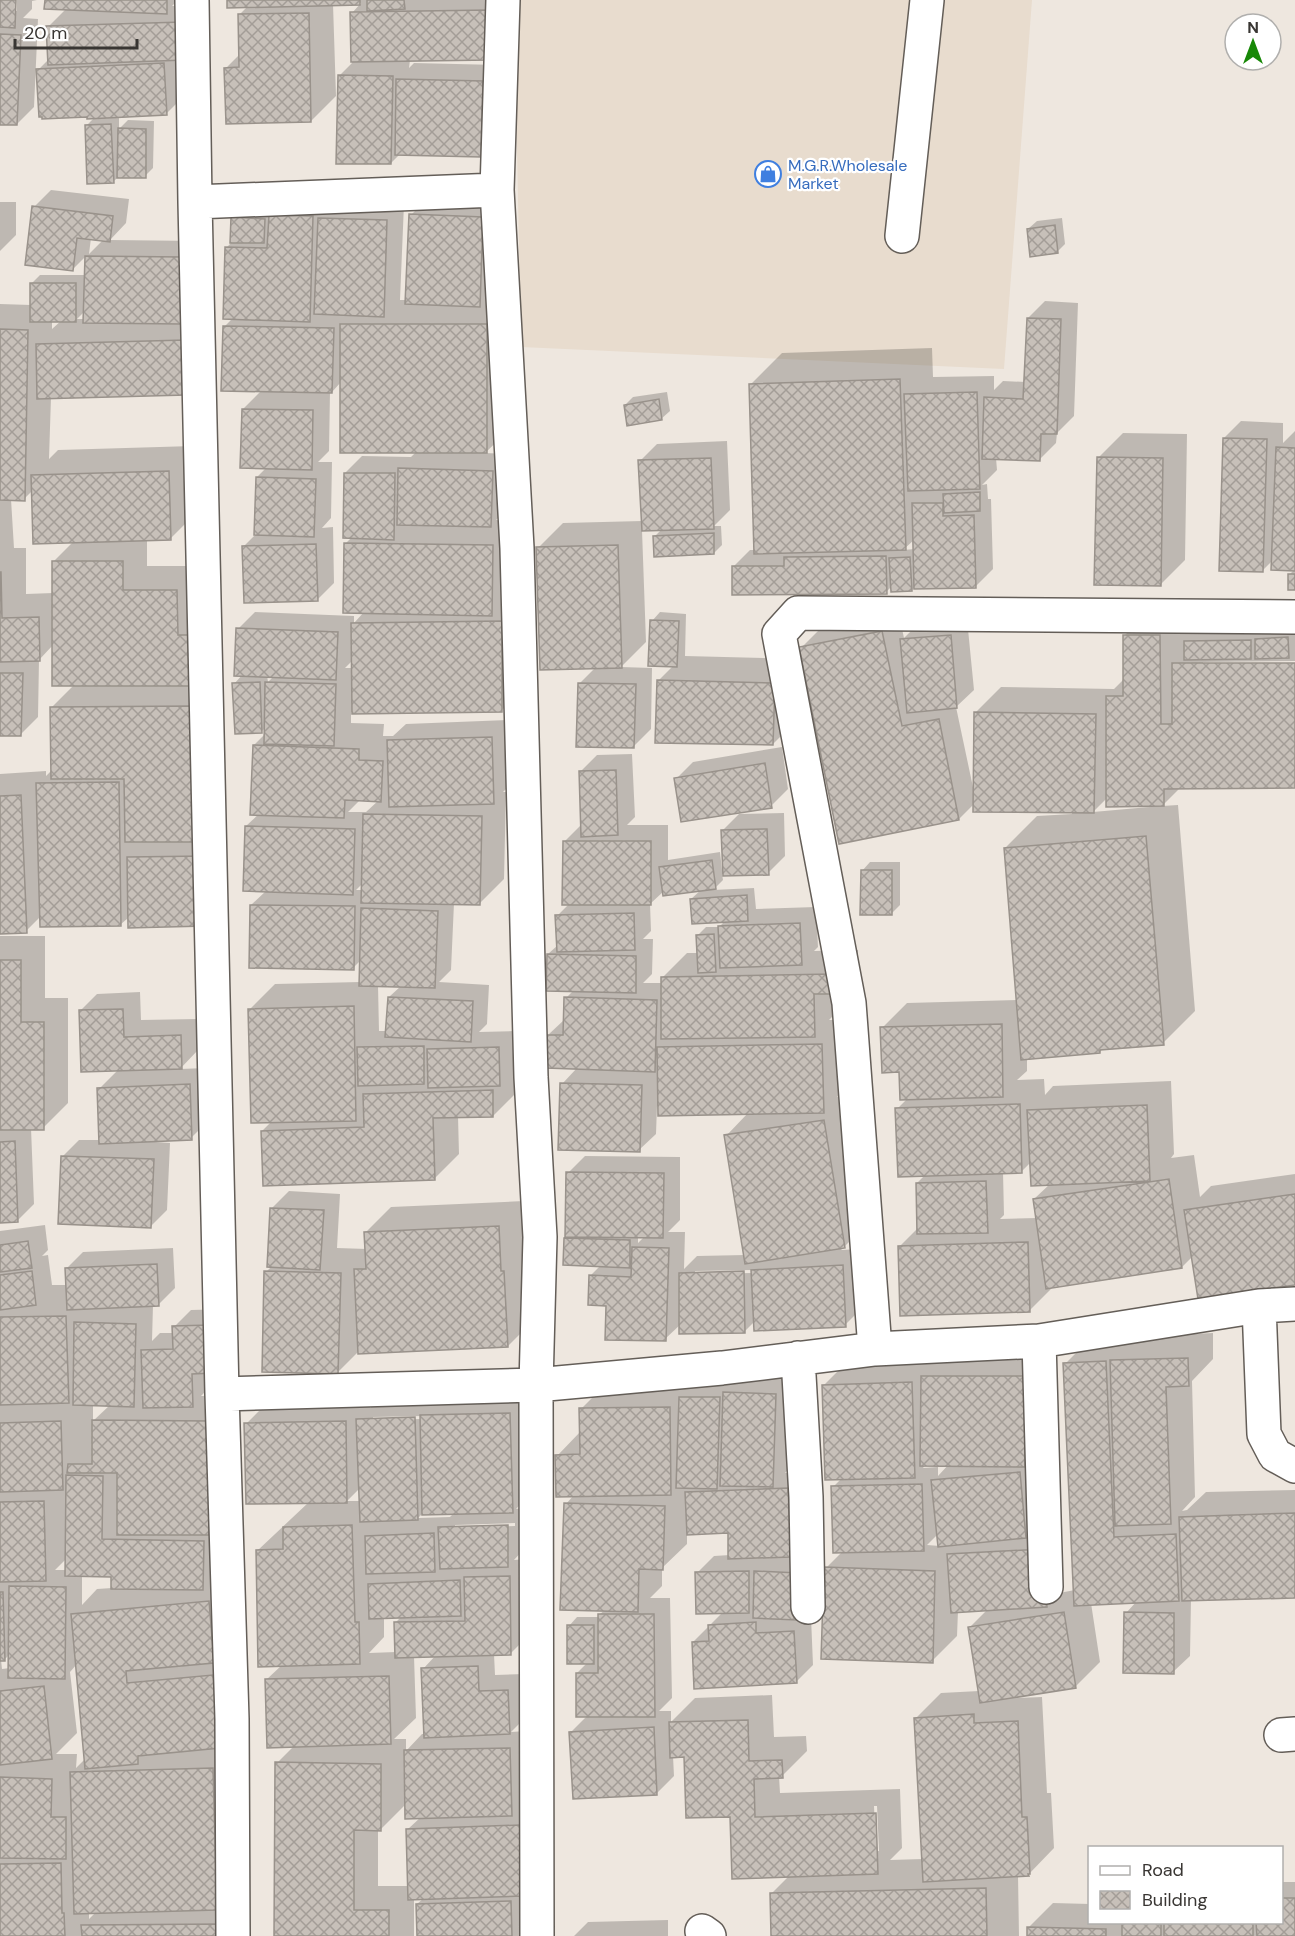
<svg xmlns="http://www.w3.org/2000/svg" width="1295" height="1936" font-family="'DM Sans',sans-serif">
<style>
.built{fill:#e8dcce}
.shadow{fill:#0003;fill-rule:evenodd}
.building{fill:url(#building-cross-hatch);stroke:#99928b;stroke-width:1.5}
.lines{fill:none;stroke-linecap:round;stroke-linejoin:round}
.minor-casing{stroke:#645e58;stroke-width:36}
.minor{stroke:#fff;stroke-width:33}
.labels{text-anchor:middle;dominant-baseline:central;stroke-width:4.5;stroke-linejoin:round;paint-order:stroke}
.shop-label{font-size:16px;fill:#366cbe;stroke:#fff;text-anchor:start}
</style>
<defs>
<pattern id="building-cross-hatch" width="8" height="8" patternUnits="userSpaceOnUse" patternTransform="scale(1.5)"><rect width="8" height="8" fill="#c7c0b9"/><path d="M0 0l8 8M0 8l8-8" fill="none" stroke="#a39d97"/></pattern>
</defs>
<rect width="100%" height="100%" fill="#eee7df"/>
<path class="built" d="M514,0H1032L1004,369L521,347Z"/>
<path class="shadow" d="M0,0H14V11H17V0H37L32,1V9L23,18L38,19L34,107L17,124L0,123Z
M46,0H178L172,6L200,5L183,97L166,114L119,116V129L128,120L154,121L153,168L145,176H119L113,182L86,126L95,117L38,70L49,59L48,27L67,8Z
M228,0H505L410,60L409,68L414,63L499,65L498,138L481,155L400,154L391,163L339,76L352,63V13L361,3L333,4L336,96L311,121L226,68L240,54L239,15L248,6Z
M51,190L129,199L126,223L110,240L199,241L210,368L51,397L49,459L58,450L193,446L195,514L170,539H147V566H202L221,840L121,924L41,916L26,931L0,932V774L46,771V776L52,770L51,708L75,684L53,645L39,660L38,717L21,734H0V304L31,305V284L40,275H86V256L72,270L34,207ZM91,238L103,240L89,254ZM85,311V319H77ZM52,320H62L52,329ZM33,490L73,542L53,562V593L26,594V548H14L11,499H24Z
M428,198L500,201L496,289L485,300L512,299V427L485,453L509,454L508,509L496,520L517,521L527,685L502,710L351,712V723L384,724L383,736H393L406,724L508,720L510,785L503,792H506L504,879L479,904L454,903L451,970L439,982L489,985L487,1024L479,1032L516,1031L518,1091L493,1116H458L459,1154L434,1179L262,1131L272,1121L250,1009L275,984L360,982L361,960L353,968L251,905L266,891L246,826L259,814L254,745L265,734L266,727L262,731L234,684L243,674L238,629L255,612L354,616V623L364,612L345,544L352,537L345,473L362,456L411,457L416,452L341,382L332,392H330L329,451L318,462H332L331,518L322,528L333,527L334,583L317,600L244,546L256,534L257,477L267,467L243,409L262,390L225,326L233,318L227,247L232,242L233,218L241,210L404,204L400,300H407L411,215ZM353,660V668H345ZM267,675L274,676L268,682ZM361,799L379,800L366,812H348ZM363,883V890H356ZM378,985L401,986L389,997L387,1031H379Z
M0,202H16V235L0,251Z
M1062,218L1065,244L1057,252L1028,229L1037,221Z
M1045,301L1078,303L1074,416L1057,433L1056,443L1039,460L996,458L997,470L982,485L987,484L988,499H991L993,569L976,586L914,588L912,590L892,586L886,592L733,567L750,550H755L750,385L782,353L932,348L933,377L994,376V390L1003,381L1026,382L1028,318ZM915,539V549L903,550Z
M667,392L670,411L661,419L625,405L633,397Z
M1241,421L1283,423V443L1295,431V588L1290,574L1294,570L1273,560L1263,570L1224,438Z
M1123,433L1187,434L1185,560L1160,585L1098,458Z
M727,441L730,510L714,526H721L722,545L714,553L655,536L662,529L642,530L646,642L621,667L652,668L651,729L634,746L579,684L596,667L538,548L563,523L642,521L640,461L657,444Z
M1156,604H1191V633L1295,630V661L1203,662V665L1295,664V787H1181L1162,806L1178,805L1195,1011L1163,1043L1103,1048L1100,1052L1027,1058V1071L1017,1080L1044,1079L1045,1095L1053,1086L1171,1081L1174,1154L1171,1158L1194,1155L1200,1197L1211,1186L1295,1174V1284L1193,1256L1182,1267L1054,1286L1029,1311L900,1246L918,1228L917,1183L926,1174L897,1109L908,1098L900,1071L882,1028L907,1003L1017,1000L1005,848L1037,816L1072,814V811L975,803L959,819L801,648L818,631L899,615L904,638L919,623L967,619L974,690L956,707L974,792L976,712L1001,687L1114,689L1124,679V636ZM1108,797L1148,805L1149,807L1093,812ZM1031,1162L1050,1184L1034,1199L1037,1218L1000,1219L1004,1215L1003,1172L1022,1171Z
M660,612L686,614L685,656L800,659L798,719L773,744L658,681L674,665L652,621Z
M782,747L788,789L771,806L676,779L693,762Z
M632,754L635,817L627,825H668V860L720,852L722,870L724,869L722,831L739,814L784,813L785,856L768,873L722,874L723,880L713,890L754,888L756,909L816,907L818,947L814,951L858,950V967L839,1010L829,1020H846L848,1087L837,1097L849,1096L869,1222L841,1250L860,1249L862,1308L845,1325L755,1321L745,1331L681,1324L665,1339L608,1305L590,1276L601,1265L566,1239L569,1236L568,1173L585,1156L680,1157V1220L668,1232H685L684,1269L697,1256L745,1255L726,1136L748,1113L657,1106L656,1134L639,1150L562,1084L577,1068L548,1035L565,1019L566,998L574,990L548,954L558,945L557,916L570,903L564,842L581,825L580,772L597,755ZM701,890L691,899L725,921L719,927H706L698,935L699,953H687L662,978V983H643L652,974L653,939H643L651,931L650,904L664,891ZM638,1237H644L638,1243ZM752,1270V1273L695,1274V1271Z
M870,862H900V905L892,913L862,871Z
M0,936H45V998H68V1103L43,1128H31L34,1204L17,1221H0Z
M140,992L141,1020L197,1019L198,1050L180,1069L206,1068L208,1121L191,1138L155,1140V1142L170,1143L167,1210L150,1227L62,1157L79,1140H101L99,1089L119,1069L80,1011L97,994Z
M289,1191L340,1194L337,1248L367,1249L366,1232L391,1207L524,1201L533,1321L508,1346L358,1352L337,1373L266,1272L272,1266V1208Z
M45,1225L48,1250L42,1256L48,1255L52,1285H67L66,1269L83,1252L173,1248L175,1288L158,1305H153L152,1341L160,1333H174V1327L191,1310L228,1309L209,1388L201,1396H234L246,1936H0V1231ZM93,1404L110,1405L93,1421ZM67,1558L66,1570H55ZM82,1575H112V1588L97,1589L82,1605ZM10,1654V1668L2,1669L1,1660H4ZM77,1664L86,1758L76,1768L77,1754H56L77,1733L70,1672ZM89,1912H96L89,1919Z
M1213,1333V1359L1192,1381L1195,1497L1182,1511L1187,1510L1206,1492L1295,1490V1596L1191,1599L1190,1656L1173,1672L1126,1613L1137,1601L1091,1603L1100,1662L1075,1687L1017,1696V1698L1042,1697L1047,1793H1051L1054,1848L1028,1875H1018L1019,1936H772L771,1894L789,1876L732,1815L685,1756H673L674,1776L657,1793L571,1732L588,1715L577,1673L588,1662L569,1626L577,1617H600V1614L605,1610L566,1504L574,1495L557,1456L581,1431V1409L606,1384L741,1376L792,1377L789,1469L785,1473L805,1472L813,1665L796,1682L693,1642L723,1612L697,1573L714,1556L730,1555L729,1532L687,1533V1544L662,1568V1586L650,1598H670L672,1698L659,1711H671V1722L695,1698L772,1695L774,1737L806,1736L807,1751L782,1776H779L780,1793L900,1789L902,1848L890,1860L923,1859L916,1718L941,1693L979,1691L969,1628L988,1609L958,1611L957,1636L932,1661L826,1568L842,1552L833,1487L842,1478L824,1385L849,1360L1050,1352L1042,1520L1028,1534L1060,1532L1063,1589L1059,1593L1075,1590L1065,1364L1090,1339ZM926,1464H949L938,1476V1467L923,1468ZM938,1534L940,1546L927,1545ZM874,1806H877L879,1851H876Z
M535,1389L537,1487L516,1509L524,1508L525,1548L514,1560L526,1559L527,1637L510,1654H494L495,1675L525,1674L527,1716L511,1732L526,1731L529,1936H418L417,1904L424,1898H414V1936H275L277,1763L294,1746L266,1680L282,1665L257,1551L309,1502L246,1424L271,1399L370,1397V1408L375,1403L431,1401L432,1406L447,1391ZM423,1416V1419L373,1420V1417ZM360,1488L361,1501H347ZM454,1513L450,1517L418,1518L422,1514ZM515,1523V1526L455,1528V1525ZM402,1616L395,1623L396,1652L369,1653L384,1637V1617ZM436,1655L423,1669L426,1734H422L406,1751V1739H394L416,1718L414,1656ZM406,1804L421,1817L408,1829L410,1886H378V1829H381Z
M1282,1882H1295V1936H1028V1928L1053,1903L1090,1904V1922H1282Z
M668,1920V1936H574L588,1922Z"/>
<path class="building" d="M0,0H16L15,28L0,27Z
M45,0H167V14L44,9Z
M227,0H360V5L227,8Z
M367,0H404L405,9L367,11Z
M489,10L490,60L351,62L350,12Z
M309,13L311,122L226,124L224,68L239,67L238,14Z
M183,22L185,60L48,65L46,26Z
M0,34L21,35L17,125H0Z
M164,63L167,115L87,119V117L42,119V117H39L36,69Z
M338,75L393,76L391,164H336Z
M396,79L483,81L481,157L395,155Z
M111,124L114,183L87,184L85,125Z
M118,128L146,129V178H117Z
M32,206L113,216L110,242L77,238L73,271L25,265Z
M409,214L483,217L480,307L405,304Z
M269,215L313,216L310,322L223,319L225,247L267,248Z
M231,217L265,219L264,243H230Z
M318,218L387,220L384,317L314,314Z
M1055,225L1058,253L1030,257L1027,229Z
M85,256L183,257L182,324L83,323Z
M30,283H76V322H30Z
M1027,318L1061,319L1057,434H1041L1040,461L982,459L984,397L1023,399Z
M340,324H487V453H340Z
M223,326L334,328L332,393L221,391Z
M0,329L28,330L25,501L0,500Z
M185,340L186,395L37,399L36,344Z
M900,379L906,550L754,554L749,384Z
M977,392L980,489L908,491L904,394Z
M659,399L662,420L627,426L624,405Z
M242,409L313,410L312,470L240,468Z
M1223,438L1267,439L1263,572L1219,571Z
M1276,447L1295,448V571L1271,570Z
M1097,457L1163,458L1161,586L1094,585Z
M711,458L714,529L642,531L638,460Z
M398,468L493,471L491,527L397,525Z
M169,471L171,540L33,544L31,475Z
M344,473H395L394,540L343,538Z
M256,477L316,479L314,537L254,535Z
M980,492V511L944,513L943,494Z
M912,503H943V516L974,515L976,588L914,589Z
M714,533V554L654,557L653,536Z
M344,543L493,545L492,616L343,613Z
M316,544L318,601L244,603L242,546Z
M618,545L622,668L540,670L536,547Z
M886,556L887,594L732,595V566H784V557Z
M910,557L912,591L891,592L889,558Z
M52,561H123V590H177L178,635H190V686H52Z
M0,572H1L2,618L39,617L40,661L0,662Z
M1288,574H1295V590H1288Z
M650,620L679,621L677,667L648,666Z
M502,621V712L352,714L351,623Z
M236,628L338,632L336,680L234,676Z
M882,631L902,726L939,719L959,820L839,844L799,647Z
M951,635L957,708L907,713L900,639Z
M1123,635H1160L1161,724H1172V663H1295V788L1164,789V806L1106,807V696H1123Z
M1288,637L1289,658L1255,659V639Z
M1251,640V659L1184,660V641Z
M0,673H23L21,736H0Z
M657,680L775,683L773,745L655,743Z
M260,682L262,733L235,734L232,683Z
M265,682L336,684L334,746L264,744Z
M578,683L636,684L634,748L576,747Z
M193,706L195,842H125L124,779H51L50,707Z
M974,712L1096,714L1094,813L973,812Z
M492,737L494,804L389,807L387,740Z
M253,745L359,749V760L383,761L381,802L345,800L344,818L250,815Z
M765,763L772,808L681,822L674,778Z
M616,770L618,835L581,837L579,771Z
M119,782L121,926L40,927L36,783Z
M21,795L27,933L0,934V796Z
M363,814L482,816L480,905L361,903Z
M245,826L355,829L353,895L243,891Z
M767,829L769,875L723,876L721,830Z
M1146,836L1164,1045L1100,1050V1053L1021,1060L1004,848Z
M563,841H651V905H562Z
M205,856V926L128,928L127,857Z
M712,860L716,889L663,896L659,867Z
M861,870H892V915H860Z
M747,895L748,921L692,924L690,899Z
M250,905L355,906L354,970L249,968Z
M361,908L438,911L435,988L359,986Z
M634,913L635,950L557,952L555,915Z
M800,923L802,965L720,968L718,926Z
M714,934L716,972L698,973L696,935Z
M547,954L636,956V993L546,991Z
M0,960H21V1022H44V1130H0Z
M833,974L834,994H814L815,1037L661,1039V977Z
M388,997L473,1001L471,1042L385,1037Z
M564,997L657,1000L655,1072L546,1068L547,1035H563Z
M354,1006L356,1121L251,1123L248,1009Z
M123,1009L124,1037L181,1035L182,1069L81,1072L79,1010Z
M1002,1024L1003,1097L900,1100L899,1072L882,1073L880,1027Z
M822,1044L824,1113L658,1116L657,1047Z
M424,1046V1084L358,1086L357,1047Z
M499,1047L500,1086L428,1088L427,1049Z
M560,1083L642,1085L640,1152L558,1150Z
M190,1084L192,1140L99,1144L97,1088Z
M493,1090V1117L433,1118L435,1180L263,1186L261,1131L364,1127L363,1094Z
M1020,1104L1022,1173L898,1177L895,1108Z
M1147,1105L1150,1181L1031,1186L1027,1110Z
M824,1120L845,1248L745,1264L724,1135Z
M15,1141L18,1222L0,1223V1142Z
M61,1156L154,1159L151,1228L58,1224Z
M566,1172L664,1173L663,1238L565,1237Z
M1169,1179L1182,1268L1046,1289L1033,1199Z
M986,1181L988,1233L917,1234L916,1183Z
M1295,1194V1285L1198,1299L1184,1210Z
M270,1208L324,1210L320,1270L267,1267Z
M499,1226L501,1271H504L508,1347L358,1354L354,1269H366L364,1232Z
M564,1238L630,1240V1268L563,1265Z
M28,1241L32,1268L0,1272V1245Z
M1028,1242L1030,1312L900,1316L898,1246Z
M632,1247L669,1248L666,1341L605,1340L606,1306L588,1305L589,1275L631,1277Z
M157,1264L159,1306L67,1310L65,1268Z
M843,1265L846,1327L754,1331L751,1270Z
M32,1271L36,1305L0,1310V1275Z
M264,1271L341,1273L338,1374L262,1372Z
M744,1271L745,1333L679,1334V1273Z
M66,1316L69,1403L0,1405V1317Z
M74,1322L136,1324L134,1407L73,1405Z
M211,1325L213,1373L192,1374L193,1407L143,1408L141,1350L173,1349L172,1326Z
M1188,1358L1189,1386L1166,1387L1171,1524L1115,1526L1110,1360Z
M1106,1361L1114,1537L1176,1534L1179,1601L1074,1606L1063,1363Z
M921,1376H1025V1467L920,1466Z
M912,1382L915,1478L825,1480L822,1385Z
M723,1392L776,1394L773,1487L720,1486Z
M679,1397H720L717,1489L676,1488Z
M670,1407L671,1495L556,1497L555,1455L580,1454L579,1408Z
M510,1413L513,1513L422,1515L420,1415Z
M415,1417L418,1520L360,1522L356,1419Z
M92,1420L210,1421L209,1535H117V1473H67L68,1464H92Z
M61,1421L63,1490L0,1492V1423Z
M346,1421L347,1503L246,1504L244,1423Z
M1020,1472L1026,1538L938,1547L931,1480Z
M66,1475L103,1476L102,1539L204,1541L203,1590L111,1589V1577L65,1576Z
M922,1484L924,1551L833,1553L831,1486Z
M788,1488L791,1557L728,1559V1533L687,1535L685,1492Z
M44,1501L46,1581L0,1582V1502Z
M564,1503L665,1506L663,1570L639,1569L638,1612L560,1610Z
M1295,1513V1598L1182,1601L1179,1517Z
M352,1525L355,1622H359L360,1664L258,1667L256,1550L283,1549V1527Z
M508,1525V1567L440,1569L438,1527Z
M434,1533L435,1572L366,1574L365,1536Z
M1043,1549L1047,1607L951,1613L947,1554Z
M824,1567L935,1571L933,1663L821,1659Z
M749,1571V1613L696,1614L695,1572Z
M754,1571L798,1573L797,1620L753,1618Z
M510,1576L511,1655L395,1658L394,1622L465,1621L464,1577Z
M460,1580L461,1616L369,1619L368,1584Z
M9,1586L66,1587L65,1679L8,1678Z
M0,1592H3L5,1661H0Z
M209,1601L214,1663L126,1671L127,1683L213,1675L220,1748L138,1756V1764L85,1769L71,1614Z
M1064,1612L1076,1688L980,1703L968,1627Z
M1124,1612L1174,1613V1674L1123,1673Z
M598,1614H654L655,1717H576V1673H598Z
M756,1622V1633L794,1631L797,1683L694,1689L692,1642L709,1641L708,1625Z
M567,1625H594V1664H567Z
M478,1666L479,1691L508,1690L510,1734L424,1738L421,1668Z
M389,1676L391,1744L267,1748L265,1679Z
M44,1686L52,1759L0,1765V1691Z
M974,1714V1723L1018,1721L1022,1817H1027L1030,1874H1028L1029,1876L923,1882L914,1718Z
M748,1720L749,1761L782,1760L783,1778L754,1779L755,1817L876,1813L878,1874L732,1879L730,1817L686,1818L684,1757L670,1758L669,1722Z
M654,1727L657,1795L573,1799L569,1732Z
M510,1748L512,1816L405,1819L404,1750Z
M275,1762L381,1764V1831L354,1830V1910H389V1936H274Z
M213,1768L217,1910L74,1914L70,1772Z
M0,1777L52,1779L51,1817H66V1859L0,1858Z
M520,1825L522,1896L408,1900L406,1829Z
M61,1863L62,1913H64L65,1936H0V1864Z
M986,1888L987,1936H771L770,1893Z
M1282,1898H1295V1936H1257L1256,1922H1282Z
M511,1901L512,1936H417L416,1904Z
M1122,1922H1161V1936H1122Z
M1164,1922H1253V1936H1164Z
M222,1924V1936H82L81,1925Z
M1027,1927L1106,1929V1936H1027Z"/>
<g class="lines">
<defs>
<path id="minor" d="M192,0L195,202L222,1394L232,1719L233,1936
M503,0L497,190L517,548L531,1077L540,1237L536,1385L537,1936
M195,202L497,190
M902,236L927,0
M1259,1306L1264,1434L1275,1455L1295,1466
M1039,1341L1046,1587
M875,1349L849,1003L779,634L798,613L1295,617
M798,1358L806,1497L808,1607
M222,1394L536,1385L722,1368L875,1349L1039,1341L1259,1306L1295,1304
M1281,1735L1295,1734
M702,1931L709,1936"/>
</defs>
<use href="#minor" class="minor-casing"/>
<use href="#minor" class="minor"/>
</g>
<defs>
<symbol id="shop-ring" viewBox="-11 -11 22 22"><circle r="9.5" fill="#fff" stroke="#3f7fe0" stroke-width="1.5"/><path d="M-5-2.5h2.3a2.7 3.5 0 0 1 5.4 0H5L5.5 6h-11ZM-1.5-2.5h3a1.5 2.3 0 0 0-3 0Z" fill="#3f7fe0"/></symbol>
</defs>
<g fill-rule="evenodd">
<use href="#shop-ring" x="753" y="159" width="30" height="30"/>
</g>
<g class="labels">
<g class="shop-label">
<text x="788" y="165">M.G.R.Wholesale<tspan x="788" dy="18">Market</tspan></text>
</g>
</g>
<rect x="1088" y="1846" width="195" height="78" fill="#ffffff" stroke="#b0afad" stroke-width="1.5"/>
<rect x="1100" y="1866" width="30" height="9" fill="#ffffff" stroke="#b0afad" stroke-width="1.5"/>
<text x="1142" y="1876" font-size="18" fill="#393633">Road</text>
<rect x="1100" y="1891" width="30" height="18" fill="url(#building-cross-hatch)" stroke="#b0afad" stroke-width="1.5"/>
<text x="1142" y="1906" font-size="18" fill="#393633">Building</text>
<g transform="translate(1253 42)"><circle r="28" fill="#ffffff" stroke="#b0afad" stroke-width="1.5"/>
<path d="M0-4.5L10 22L0 15L-10 22Z" fill="#178807"/>
<text y="-9" font-size="16" font-weight="bold" text-anchor="middle" fill="#393633">N</text>
</g>
<path d="M15 39v9h122v-9" fill="none" stroke="#393633" stroke-width="3"/>
<text x="24" y="39" font-size="18" fill="#393633" stroke="#ffffff" stroke-width="4.5" paint-order="stroke">20 m</text>
</svg>
